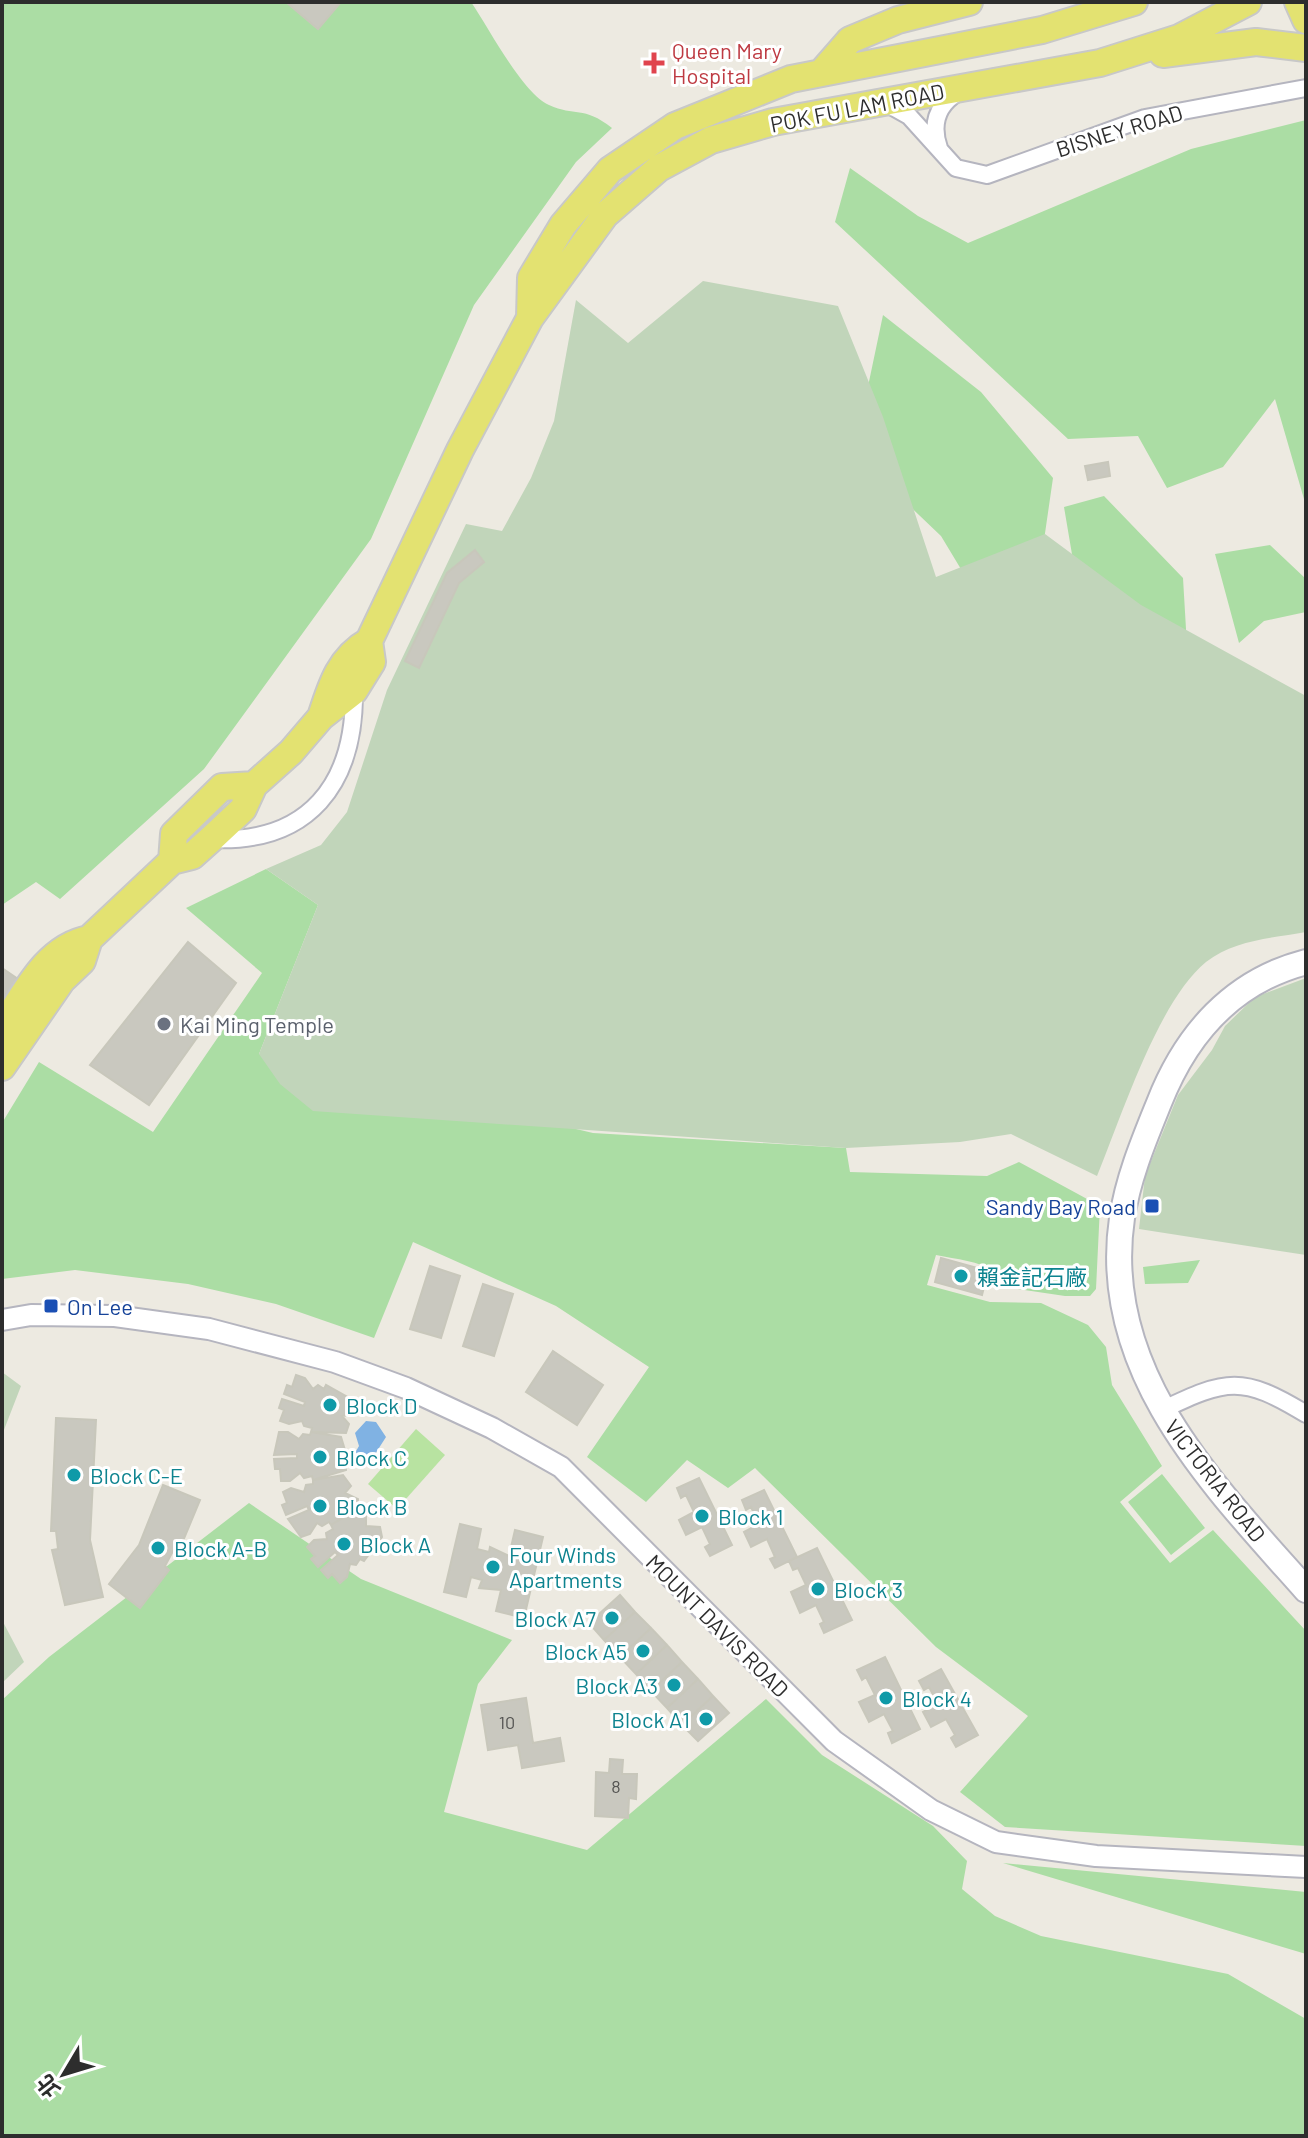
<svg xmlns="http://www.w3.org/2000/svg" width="1308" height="2138" font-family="Barlow,'Noto Sans TC',sans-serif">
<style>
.green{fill:#abdda4}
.cemetery{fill:#c1d5ba}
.pitch{fill:#b8e3a1}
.water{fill:#80b2e3}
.building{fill:#c9c8bf;stroke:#c8c7bb;stroke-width:2}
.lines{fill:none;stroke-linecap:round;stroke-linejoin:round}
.minor-casing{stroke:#b5b5bf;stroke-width:20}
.tertiary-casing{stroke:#b5b5bf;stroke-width:24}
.secondary-casing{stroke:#b5b5bf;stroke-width:28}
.primary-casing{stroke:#c8c8c8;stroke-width:30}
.minor{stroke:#fff;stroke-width:16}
.tertiary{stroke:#fff;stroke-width:20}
.secondary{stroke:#fff;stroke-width:24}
.primary{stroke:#e3e271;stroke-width:26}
.health-dot{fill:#e0444e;stroke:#fff;stroke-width:3}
.worship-dot{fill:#6b7280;stroke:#fff;stroke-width:3}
.transit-dot{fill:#1a4fb4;stroke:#fff;stroke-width:3}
.culture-dot{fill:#0f9aa8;stroke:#fff;stroke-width:3}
.labels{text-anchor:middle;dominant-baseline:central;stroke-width:6;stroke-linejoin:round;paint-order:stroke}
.number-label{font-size:18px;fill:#545452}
.health-label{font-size:22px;fill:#be3a42;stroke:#fff;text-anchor:start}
.street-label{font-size:22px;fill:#2d2d2d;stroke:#fff}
.worship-label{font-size:22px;fill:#5b616d;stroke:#fff;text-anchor:start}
.transit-label{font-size:22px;fill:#164399;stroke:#fff;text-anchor:end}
.culture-label{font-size:22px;fill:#0d838f;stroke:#fff;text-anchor:start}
</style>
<rect width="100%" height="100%" fill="#edeae1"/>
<path class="green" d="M2,2H471C489,28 522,93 549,105C575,117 583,105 612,128L576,162L474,305L371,539L204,769L60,899L36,882L2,905Z
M1306,120V506L1275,399L1223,467L1167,488L1138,436L1068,439L835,222L850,168L918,216L968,243L1191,149Z
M883,315L981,392L1053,478L1042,554L979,599L941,536L854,453Z
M1104,496L1183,578L1187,646L1075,572L1064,507Z
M1270,545L1306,579V612L1264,621L1239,643L1215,554Z
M266,869L318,905L259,1054L593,1133L846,1148L850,1172L987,1176L1019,1162L1100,1206L1096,1289L1090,1296H1065L1010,1288C994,1261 964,1261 936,1255L927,1285L990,1302L1041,1303L1088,1325L1106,1347L1112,1385L1162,1466L1120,1502L1170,1563L1213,1530L1306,1631V1846L1005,1827L960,1792L1028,1716L936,1647L755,1468L728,1488L687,1460L646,1502L587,1457L649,1367L556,1306L413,1242L374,1338L276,1304L188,1284L75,1270L2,1279V1123L39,1062L153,1132L262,973L186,908Z
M1200,1260L1188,1283L1145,1284L1143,1267Z
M1162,1474L1205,1528L1171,1555L1128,1502Z
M249,1503L361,1579L512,1640L478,1684L444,1812L587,1850L766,1699L822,1755L933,1826L967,1861L962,1889L995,1916L1041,1936L1228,1974L1306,2019V2136H2V1700L49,1657Z
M1003,1863L1306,1892V1954Z"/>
<path class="cemetery" d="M703,281L838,306L883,417L936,577L1045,534L1141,605L1306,696V932C1273,938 1234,940 1206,962C1158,1001 1121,1118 1097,1176L1011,1134L960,1142L846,1148L313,1111L280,1084L259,1054L318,905L266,869L321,845L347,812L387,690L466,524L502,531L531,478L554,421L576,300L628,343Z
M1306,978V1255L1139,1229L1145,1176L1178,1095L1212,1050L1225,1026L1255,997Z
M2,1372L21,1386L2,1435Z
M2,1620L24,1662L2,1683Z"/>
<path class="pitch" d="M416,1429L445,1455L397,1509L368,1484Z"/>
<path class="water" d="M366,1421L376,1422L386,1437L370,1462L355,1467L352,1458L359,1446L355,1433Z"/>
<path class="building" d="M286,2H341L318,29Z
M1108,462L1110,476L1088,480L1085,466Z
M475,550L484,562L459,583L419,668L405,661L447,573Z
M188,942L236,983L149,1105L90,1065Z
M2,968L18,979L2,1001Z
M941,1258L988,1271L982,1295L935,1282Z
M430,1266L460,1276L441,1338L410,1329Z
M483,1284L513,1294L494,1356L463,1346Z
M553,1351L603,1385L577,1425L526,1392Z
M296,1375L305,1378L313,1389L318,1385L324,1389L326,1385L353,1400L352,1415L342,1416L349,1424L346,1433L311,1432L312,1428L304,1426L302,1421L289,1424L280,1421L284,1410L279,1408L282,1399L304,1406L305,1402L284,1394L287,1385L292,1387Z
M56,1418L96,1420L90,1540L103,1597L65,1605L52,1550L58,1549L56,1531H51Z
M279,1432H288L299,1439L303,1434L310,1435L311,1432L341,1437L345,1450L337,1455L346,1460V1470L313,1480L312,1476L304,1478L300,1473L290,1481H281L280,1469H275L274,1459L297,1458V1454L274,1455Z
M343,1475L351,1486L345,1493L358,1499L357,1509L331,1525L329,1522L322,1526L317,1523L310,1534L301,1537L288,1519L309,1510L307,1506L286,1515L282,1505L287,1503L283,1492L291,1488L304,1492L306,1485L313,1484V1480Z
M699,1478L732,1545L710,1556L705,1547L710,1544L702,1527L686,1535L679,1520L694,1512L686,1495L681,1498L677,1488Z
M163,1485L200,1500L178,1553L173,1551L165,1566L169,1570L140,1608L109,1584L139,1545Z
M764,1490L797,1557L775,1568L770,1559L775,1557L767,1539L751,1547L744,1532L759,1524L751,1507L746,1510L742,1500Z
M357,1510L366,1513V1526L380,1527L382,1537L364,1561L360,1559L356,1565L350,1564L347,1577L340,1583L332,1574L328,1578L321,1570L338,1555L335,1552L318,1567L311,1559L315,1556L307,1547L314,1540L327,1539L326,1533L333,1529L331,1525Z
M460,1524L481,1529L477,1549L489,1552L490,1547L509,1556L515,1530L543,1537L524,1618L496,1611L501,1590L479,1588L482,1580L471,1577L466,1597L444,1592Z
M817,1548L852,1620L824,1633L820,1624L824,1622L816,1605L800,1613L791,1592L806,1585L798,1568L793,1570L789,1561Z
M620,1595L635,1612L604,1640L589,1623Z
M635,1612L651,1628L620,1657L604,1640Z
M651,1628L667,1645L636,1674L620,1657Z
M667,1645L682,1662L651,1691L636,1674Z
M885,1657L920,1729L892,1743L888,1733L893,1731L884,1714L869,1722L859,1702L875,1695L866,1677L862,1680L857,1670Z
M682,1662L698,1679L667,1708L651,1691Z
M941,1669L978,1735L956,1747L951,1738L955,1735L946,1719L931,1727L923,1712L938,1704L929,1687L924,1690L919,1681Z
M698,1679L713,1696L682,1725L667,1708Z
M713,1696L729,1713L698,1741L682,1725Z
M526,1698L533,1743L560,1738L564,1761L522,1768L518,1745L488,1750L481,1705Z
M610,1759L623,1760L622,1774H637L636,1799L629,1798L628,1818L595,1816L596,1772L609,1773Z"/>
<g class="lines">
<defs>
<path id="minor" d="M884,102L909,116L956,168L987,175L1145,118L1306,88
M939,148C931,125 936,106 957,93
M211,839C309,844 355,784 354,691
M1162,1410C1227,1379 1242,1375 1306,1414"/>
<path id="tertiary" d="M2,1320L31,1315L115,1316L209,1329L335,1362L406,1388L492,1428L561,1467L834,1741L931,1810L996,1842L1096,1856L1306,1867"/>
<path id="secondary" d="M1306,962C1233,981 1186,1034 1159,1103C1144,1140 1128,1178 1122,1218C1099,1371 1213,1485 1306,1590"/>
<path id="primary" d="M1298,2L1306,20
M1163,54L1256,42L1306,48
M822,72L850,40L898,20L969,2
M530,318L531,278L563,225L610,170L675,126L791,79L1042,30L1134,2
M321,717C331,686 339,658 369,641
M172,861L174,834L222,787L254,785
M2,1028C25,993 46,947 89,939
M2,1067L62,980L82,961L89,939L172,861L192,856L211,839L243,809L254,785L291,752L321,717L354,691L372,662L369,641L460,450L530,318L605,215L659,168L711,140L773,122L1100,63L1179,38L1248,2"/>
</defs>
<use href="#minor" class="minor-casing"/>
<use href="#tertiary" class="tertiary-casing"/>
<use href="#secondary" class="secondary-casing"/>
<use href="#primary" class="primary-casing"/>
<use href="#minor" class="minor"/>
<use href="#tertiary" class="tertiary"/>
<use href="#secondary" class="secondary"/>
<use href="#primary" class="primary"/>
</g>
<path class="health-dot" d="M650 51h8v8h8v8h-8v8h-8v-8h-8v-8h8z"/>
<circle class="worship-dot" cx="164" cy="1024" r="8"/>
<g class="transit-dot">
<rect x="1144" y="1198" width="16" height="16" rx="4"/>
<rect x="43" y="1298" width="16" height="16" rx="4"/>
</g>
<g class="culture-dot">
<circle cx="961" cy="1276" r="8"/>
<circle cx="330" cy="1405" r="8"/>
<circle cx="320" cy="1457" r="8"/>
<circle cx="74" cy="1475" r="8"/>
<circle cx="320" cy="1506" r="8"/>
<circle cx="702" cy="1516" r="8"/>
<circle cx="344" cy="1544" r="8"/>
<circle cx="158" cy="1548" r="8"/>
<circle cx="493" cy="1567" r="8"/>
<circle cx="818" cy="1589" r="8"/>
<circle cx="612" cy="1618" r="8"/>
<circle cx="643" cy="1651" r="8"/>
<circle cx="674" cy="1685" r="8"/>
<circle cx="886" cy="1698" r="8"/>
<circle cx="706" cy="1719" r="8"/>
</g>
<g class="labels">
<g class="number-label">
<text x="507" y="1722">10</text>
<text x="616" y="1786">8</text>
</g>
<g class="health-label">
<text x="672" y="50">Queen Mary<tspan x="672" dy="25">Hospital</tspan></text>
</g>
<g class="street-label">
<text transform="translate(857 107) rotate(-11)">POK FU LAM ROAD</text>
<text transform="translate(1119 130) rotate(-17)">BISNEY ROAD</text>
<text transform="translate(1216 1480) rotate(52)">VICTORIA ROAD</text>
<text transform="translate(718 1625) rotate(45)">MOUNT DAVIS ROAD</text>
</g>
<g class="worship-label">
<text x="180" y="1024">Kai Ming Temple</text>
</g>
<g class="transit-label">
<text x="1136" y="1206">Sandy Bay Road</text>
<text x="67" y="1306" text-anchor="start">On Lee</text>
</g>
<g class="culture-label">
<text x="977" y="1276">賴金記石廠</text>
<text x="346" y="1405">Block D</text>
<text x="336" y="1457">Block C</text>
<text x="90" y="1475">Block C-E</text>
<text x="336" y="1506">Block B</text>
<text x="718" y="1516">Block 1</text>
<text x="360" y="1544">Block A</text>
<text x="174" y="1548">Block A-B</text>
<text x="509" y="1554">Four Winds<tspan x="509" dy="25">Apartments</tspan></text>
<text x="834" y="1589">Block 3</text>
<text x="596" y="1618" text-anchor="end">Block A7</text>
<text x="627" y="1651" text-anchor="end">Block A5</text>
<text x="658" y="1685" text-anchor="end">Block A3</text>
<text x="902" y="1698">Block 4</text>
<text x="690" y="1719" text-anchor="end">Block A1</text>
</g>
</g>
<rect width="1308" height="2138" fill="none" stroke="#2d2d2d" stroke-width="8"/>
<g transform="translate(64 2074) rotate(232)" stroke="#ffffff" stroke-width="6" paint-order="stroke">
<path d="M0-6L14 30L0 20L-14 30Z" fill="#2d2d2d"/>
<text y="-12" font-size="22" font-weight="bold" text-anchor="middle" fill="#2d2d2d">北</text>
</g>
</svg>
